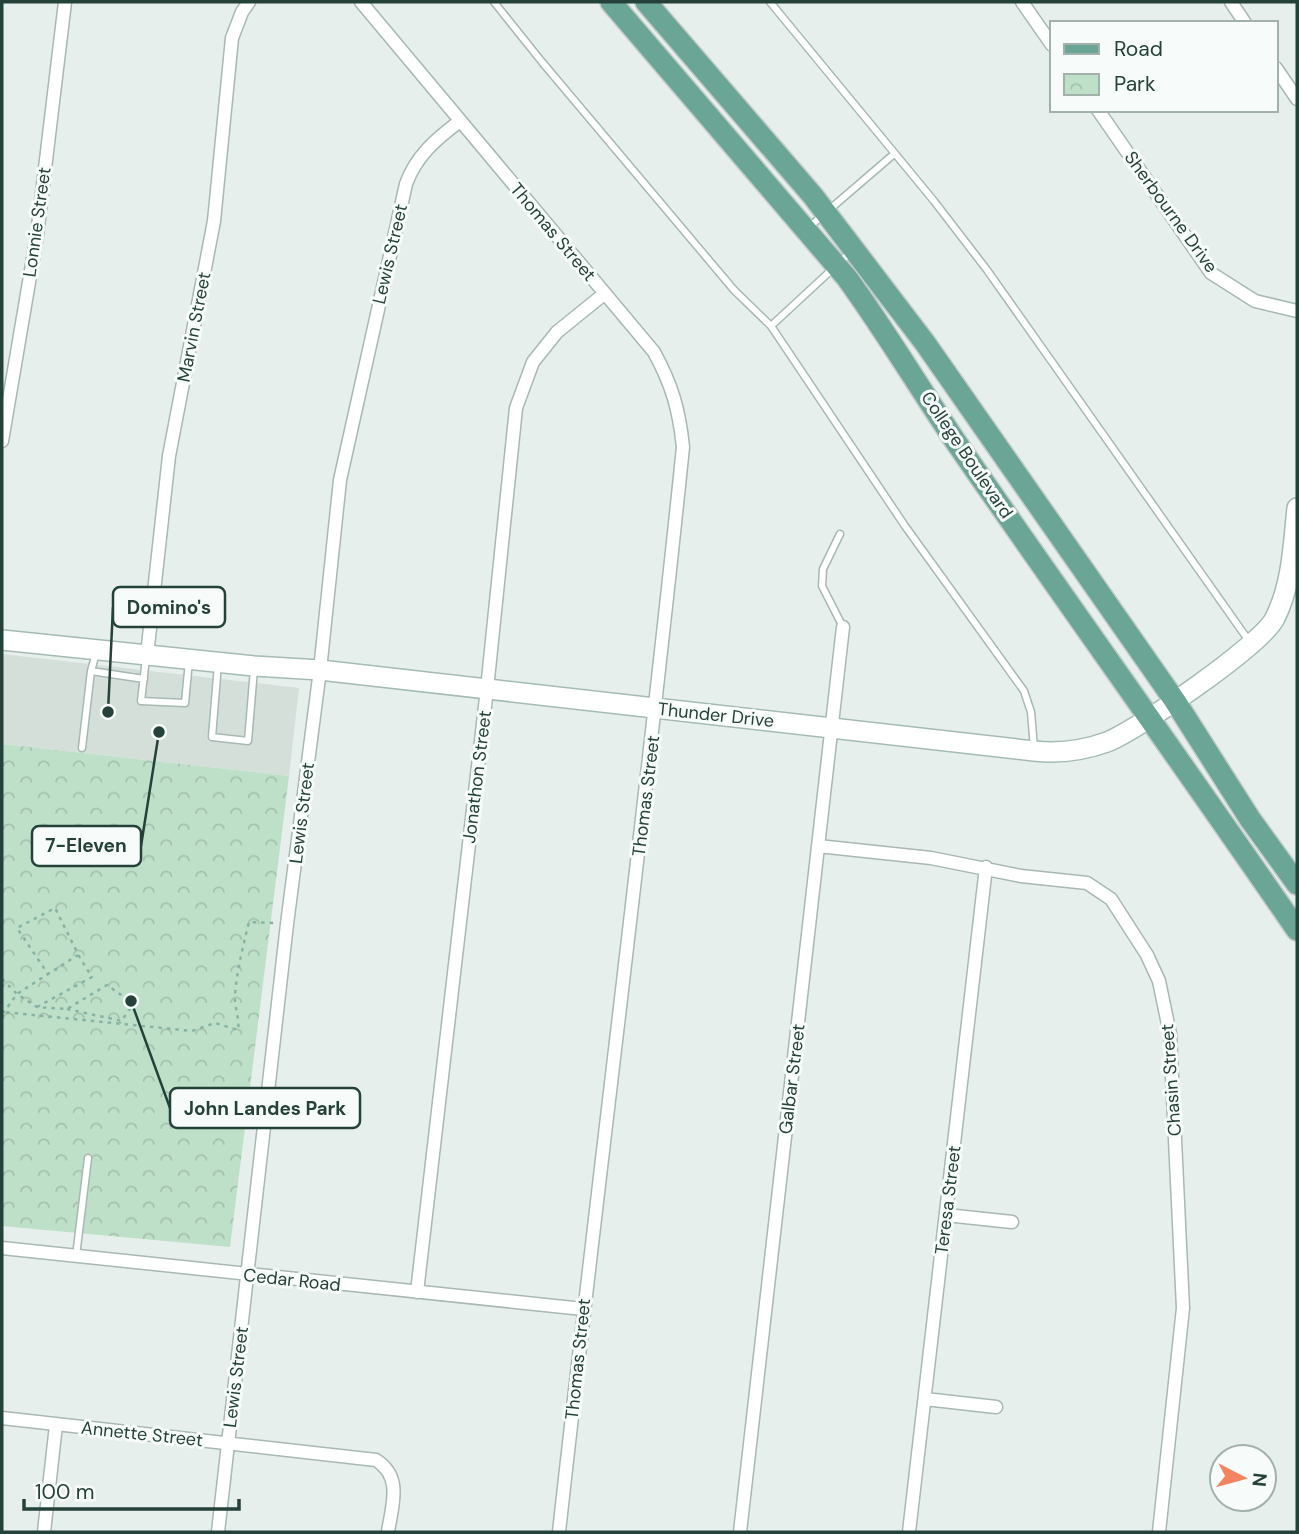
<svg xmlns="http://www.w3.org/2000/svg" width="1299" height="1534" font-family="'DM Sans',sans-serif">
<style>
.built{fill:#d4dfda}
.park{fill:url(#park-crowns)}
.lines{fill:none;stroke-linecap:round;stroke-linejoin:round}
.lane-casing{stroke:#a8b8b2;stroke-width:9}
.street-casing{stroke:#a8b8b2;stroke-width:15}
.secondary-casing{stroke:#a4bbb3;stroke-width:22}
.primary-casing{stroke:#c2cac8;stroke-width:24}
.path{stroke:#86b3a5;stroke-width:2.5;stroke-dasharray:3.5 5;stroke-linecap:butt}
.lane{stroke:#fff;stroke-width:6}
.street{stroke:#fff;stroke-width:12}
.secondary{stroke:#fff;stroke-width:19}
.primary{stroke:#6aa596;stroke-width:21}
.labels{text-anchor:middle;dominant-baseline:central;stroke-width:6;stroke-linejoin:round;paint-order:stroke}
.street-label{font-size:18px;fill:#24423a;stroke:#f7fbf9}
.leader{fill:none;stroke:#24423a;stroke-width:2.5}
.callout-dot{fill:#24423a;stroke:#f7fbf9;stroke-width:2.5}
.callout{fill:#f7fbf9;stroke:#24423a;stroke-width:2.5}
.callout-label{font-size:19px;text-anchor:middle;font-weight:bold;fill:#24423a}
</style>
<defs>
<pattern id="park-crowns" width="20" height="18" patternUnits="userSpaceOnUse" patternTransform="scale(1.75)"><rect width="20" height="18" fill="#bfe0c8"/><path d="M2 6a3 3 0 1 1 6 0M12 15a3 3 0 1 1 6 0" fill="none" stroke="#a4c1ad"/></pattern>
</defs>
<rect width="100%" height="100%" fill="#e6efeb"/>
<path class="built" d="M2,654L299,688L289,776L2,744Z"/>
<path class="park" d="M2,744L289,776L230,1247L2,1226Z"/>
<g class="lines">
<defs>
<path id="lane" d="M494,2L542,62L734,290L771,326L905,526L1024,691L1031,712L1034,748
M770,2L934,201L987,270L1249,641
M808,228L894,154
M771,326L852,251
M840,534L823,569L822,586L843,627
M96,653L91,671L144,679
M146,658L141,701L185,703L189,661
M218,664L212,737L248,741L254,669
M82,748L91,671
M76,1256L88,1158"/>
<path id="street" d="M361,2L654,352C672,385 679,409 683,447C646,809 599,1170 559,1532
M1022,2L1052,45
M1231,2L1245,23
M1276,68L1297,99
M1098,110L1211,273L1255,301L1297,311
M2,441L37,235L65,2
M147,655L169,456L214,221L232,38L242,12L249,2
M818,846L931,858L1021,876L1087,883L1111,899L1147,955L1159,981L1170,1034L1183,1308L1159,1532
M946,1215L1012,1222
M2,1248L583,1309
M417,1292L487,689L516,408L533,362L557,332L604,294
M925,1399L996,1407
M2,1418L376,1460C403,1477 392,1505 388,1532
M44,1532L56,1425
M218,1532L287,924L320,670L340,480L406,184C416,156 436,139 460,121
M740,1532L843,627
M909,1532L986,867"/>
<path id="secondary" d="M2,640L254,666L320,670L1034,751C1060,754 1082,751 1107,742C1136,731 1263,644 1275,618C1292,584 1293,546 1297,508"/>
<path id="primary" d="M611,2L847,278C886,332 920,389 958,445C1070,607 1185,767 1297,930
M646,2L813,196L925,343L1175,701L1250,819L1297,884"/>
</defs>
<use href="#lane" class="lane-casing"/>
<use href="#street" class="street-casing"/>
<use href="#secondary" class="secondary-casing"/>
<use href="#primary" class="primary-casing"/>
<path class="path" d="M2,979L17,994L37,1007L67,1009L107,985L135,1005L129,1010L120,1023
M37,1007L92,977L80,958L55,908L17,928L48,974L78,955
M67,1009L122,1021
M2,1011L4,1012L17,994L48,974
M2,1018L4,1012L192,1031L215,1023L238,1030C240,1018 234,1007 235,995C237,970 243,946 249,922L274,923"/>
<use href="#lane" class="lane"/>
<use href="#street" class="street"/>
<use href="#secondary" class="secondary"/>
<use href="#primary" class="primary"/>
</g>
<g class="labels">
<g class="street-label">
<text transform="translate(1171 212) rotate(54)">Sherbourne Drive</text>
<text transform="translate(37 222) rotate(-82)">Lonnie Street</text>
<text transform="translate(553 232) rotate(50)">Thomas Street</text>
<text transform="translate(390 254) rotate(-77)">Lewis Street</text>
<text transform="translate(194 327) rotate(-79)">Marvin Street</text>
<text transform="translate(967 455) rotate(56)">College Boulevard</text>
<text transform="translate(716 715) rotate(6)">Thunder Drive</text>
<text transform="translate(477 777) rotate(-83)">Jonathon Street</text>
<text transform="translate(646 796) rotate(-83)">Thomas Street</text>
<text transform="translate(302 813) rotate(-83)">Lewis Street</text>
<text transform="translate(792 1079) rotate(-83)">Galbar Street</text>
<text transform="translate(1171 1080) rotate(-94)">Chasin Street</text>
<text transform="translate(948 1200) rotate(-83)">Teresa Street</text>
<text transform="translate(292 1280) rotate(6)">Cedar Road</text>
<text transform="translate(578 1359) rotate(-84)">Thomas Street</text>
<text transform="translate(236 1377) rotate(-83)">Lewis Street</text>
<text transform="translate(142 1434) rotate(6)">Annette Street</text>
</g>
</g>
<path class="leader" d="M108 712L113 607M159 732L141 846M131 1001L170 1108"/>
<g class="callout-dot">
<circle cx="108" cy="712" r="7"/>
<circle cx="159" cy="732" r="7"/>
<circle cx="131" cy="1001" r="7"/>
</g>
<g class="callout">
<rect x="113" y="587" width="112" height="40" rx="7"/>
<rect x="32" y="826" width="109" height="40" rx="7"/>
<rect x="170" y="1088" width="190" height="40" rx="7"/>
</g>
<g class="callout-label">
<text x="169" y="614">Domino's</text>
<text x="86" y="852">7-Eleven</text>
<text x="265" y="1115">John Landes Park</text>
</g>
<rect width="1299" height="1534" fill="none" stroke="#24423a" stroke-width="7"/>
<rect x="1050" y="21" width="228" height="91" fill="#f7fbf9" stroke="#a3b1ad" stroke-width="2"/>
<rect x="1064" y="44" width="35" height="10" fill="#6aa596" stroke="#a3b1ad" stroke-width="2"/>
<text x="1114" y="56" font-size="21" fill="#24423a">Road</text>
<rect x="1064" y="74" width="35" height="21" fill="url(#park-crowns)" stroke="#a3b1ad" stroke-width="2"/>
<text x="1114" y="91" font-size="21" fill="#24423a">Park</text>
<g transform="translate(1243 1478) rotate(96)"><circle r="33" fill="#f7fbf9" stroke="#a3b1ad" stroke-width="2"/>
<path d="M0-5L12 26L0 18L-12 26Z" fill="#f4845f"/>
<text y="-10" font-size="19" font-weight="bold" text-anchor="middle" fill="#24423a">N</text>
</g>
<path d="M24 1499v10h215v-10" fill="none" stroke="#24423a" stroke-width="3.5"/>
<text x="35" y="1499" font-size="21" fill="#24423a" stroke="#f7fbf9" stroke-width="5" paint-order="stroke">100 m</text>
</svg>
